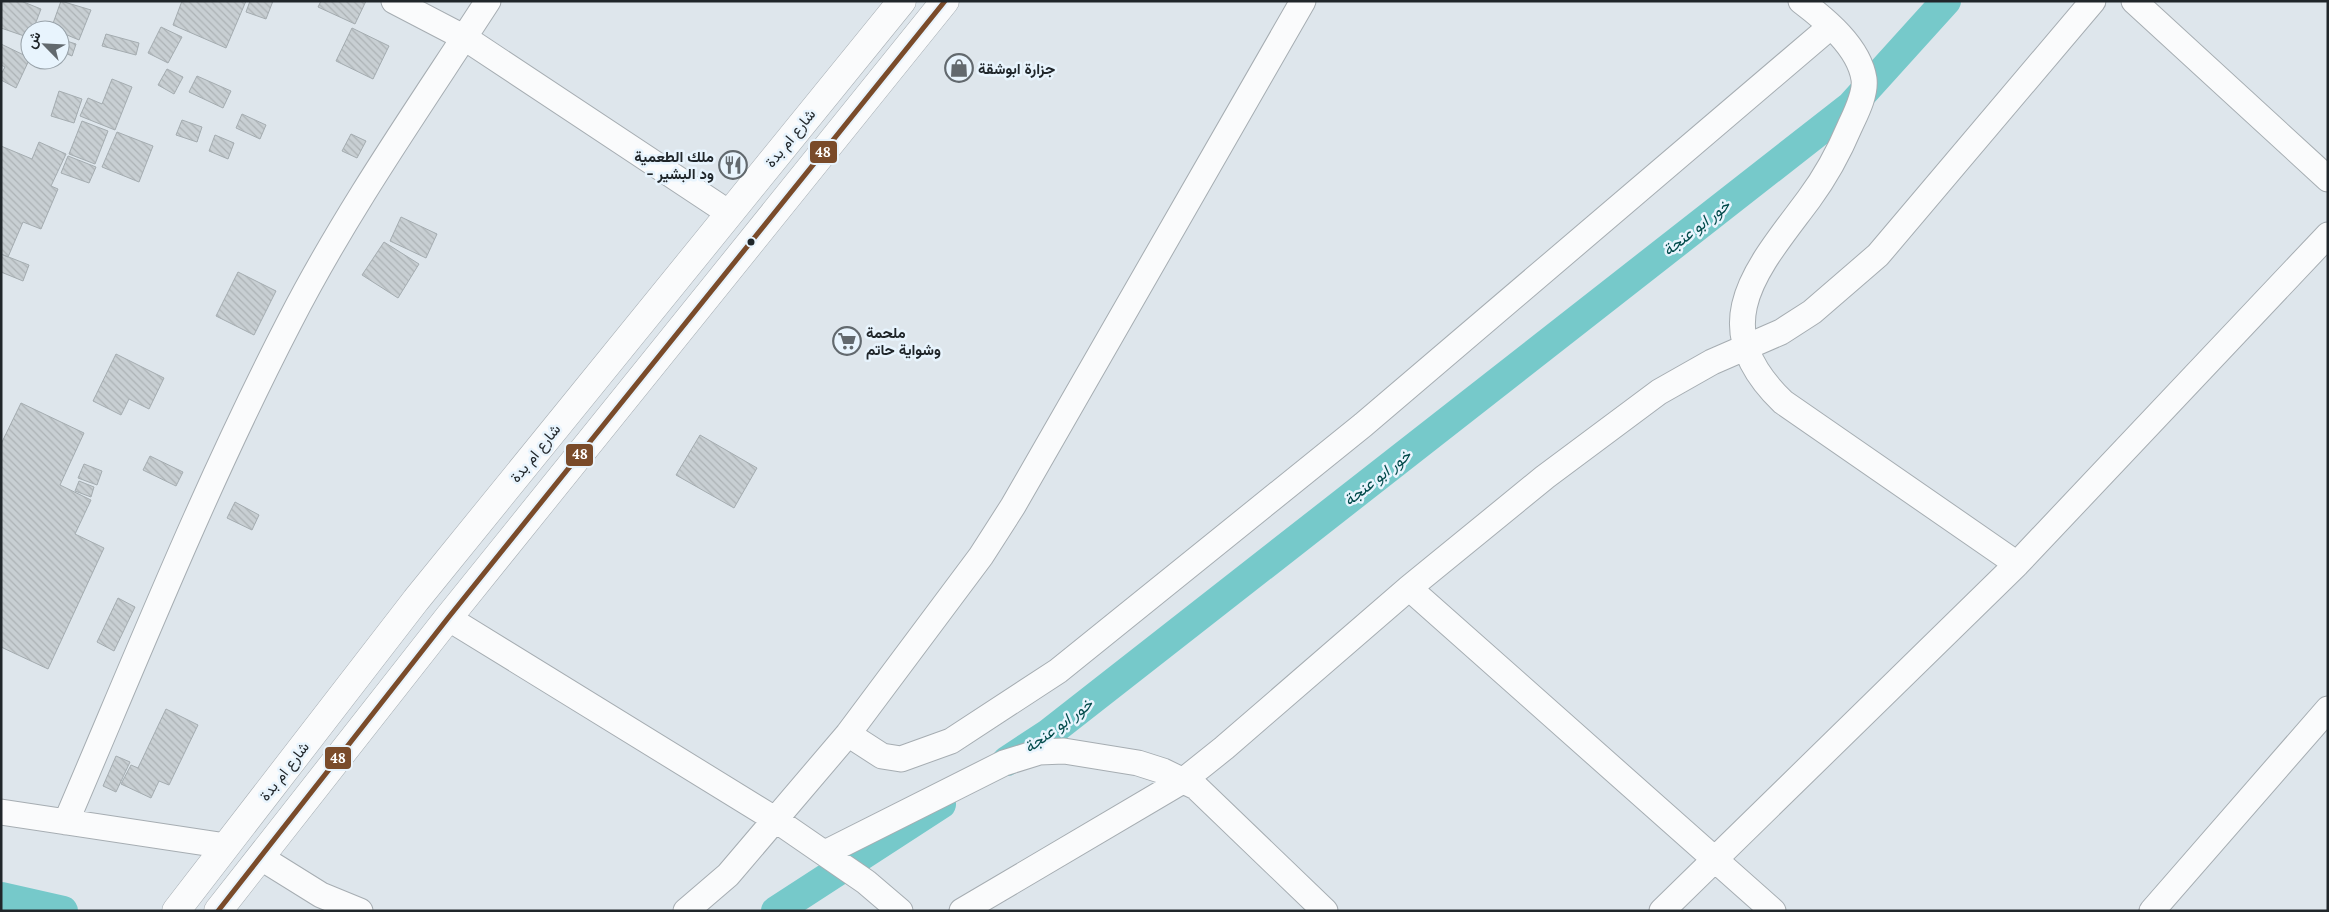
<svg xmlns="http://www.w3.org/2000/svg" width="2329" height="912" font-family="Lora,Vazirmatn,serif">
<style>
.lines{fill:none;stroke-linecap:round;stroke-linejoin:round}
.canal{stroke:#76c9ca;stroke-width:30}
.building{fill:url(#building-back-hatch);stroke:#a4acb0}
.street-casing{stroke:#a6adb2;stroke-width:27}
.primary-casing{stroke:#a6adb2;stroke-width:29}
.street{stroke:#fafbfc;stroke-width:25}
.primary{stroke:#fafbfc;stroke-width:28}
.bus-1-casing{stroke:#e8f4fd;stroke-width:9}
.bus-1{stroke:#7a4b2a;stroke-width:5}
.bus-dot{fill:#20262a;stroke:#e8f4fd;stroke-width:2}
.labels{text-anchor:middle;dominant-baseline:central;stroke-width:5;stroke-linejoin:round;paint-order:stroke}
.poi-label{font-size:15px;font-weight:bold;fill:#20262a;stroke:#e8f4fd;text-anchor:start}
.street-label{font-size:15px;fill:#20262a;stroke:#e8f4fd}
.water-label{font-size:16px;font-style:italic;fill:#014a4a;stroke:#e8f4fd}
.line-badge{stroke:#e8f4fd;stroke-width:2}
.badge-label{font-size:14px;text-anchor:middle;font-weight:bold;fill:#fff}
</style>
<defs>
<pattern id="building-back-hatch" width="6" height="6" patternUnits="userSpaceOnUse" patternTransform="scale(1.25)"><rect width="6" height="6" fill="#c8cfd3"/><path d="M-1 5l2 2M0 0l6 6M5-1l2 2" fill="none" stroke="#acb2b5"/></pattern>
</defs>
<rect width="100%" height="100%" fill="#dee6ec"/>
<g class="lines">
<path class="canal" d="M1007,761L1048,734L1851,106L1946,1
M1,897L63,911
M776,911L941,804"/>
</g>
<path class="building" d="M1,1H21L41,9L33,30H30V38L1,28Z
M61,1L91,10L79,40L60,32V30L51,29Z
M182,1H246L226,48L173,25Z
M250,1H273L266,19L246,12Z
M321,1H366L355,24L318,7Z
M161,27L182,37L168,63L148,53Z
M352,28L389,46L373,79L336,61Z
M106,34L139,43L136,55L102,46Z
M60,39L76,44L72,56L60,51Z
M1,44L30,58L16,88L1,80V74L5,67L1,65Z
M167,69L183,77L174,94L158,85Z
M197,76L231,91L223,108L189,92Z
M112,79L132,87L115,130L80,116L88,98L102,104Z
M59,91L82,99L74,123L51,116Z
M242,114L266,125L260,139L236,128Z
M182,120L202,127L197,142L176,135Z
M82,121L108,131L95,164L69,154Z
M117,132L153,146L139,182L102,167Z
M351,134L366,141L357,158L342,151Z
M215,135L234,143L228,159L209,151Z
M39,142L66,154L51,186L58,189L41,229L23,222L8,257L1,254V146L32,159Z
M68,156L96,167L89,183L61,173Z
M401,217L437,234L426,258L390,241Z
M384,242L419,264L398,298L362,275Z
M1,254L29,265L23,281L1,272Z
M238,272L276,291L254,335L216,316Z
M116,354L164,378L149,409L129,399L121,415L93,401Z
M21,403L84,433L60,485L91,500L75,534L104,548L48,669L1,647V444Z
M700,435L757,468L734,508L676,475Z
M150,456L183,472L176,486L143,470Z
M84,464L102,471L97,485L78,478Z
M79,481L94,487L91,497L75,491Z
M235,502L259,515L252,530L227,518Z
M118,598L135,607L114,651L97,642Z
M166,709L198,725L169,785L159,781L151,798L121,784L131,765L138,768Z
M116,756L130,762L116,792L103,786Z"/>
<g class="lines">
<defs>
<path id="street" d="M394,1L465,38L729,213
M1801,1C1826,20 1859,47 1864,79C1866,94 1856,113 1850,126C1839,152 1826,176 1809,199C1757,269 1703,325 1783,402L2017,564
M2134,1L2328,179
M1409,588L1773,911
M448,618L776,820L866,882L900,911
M848,734L882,756L901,759L951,741L1058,671L1363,425L1830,27
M1,812L226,846
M66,822C138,654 206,483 290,321C347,210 420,106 488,1
M825,853L1004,763L1039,752L1064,751L1138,763L1163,771L1196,787L1325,911
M260,857L321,895L360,911
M686,911L728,875L848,734L981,556L1013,506L1303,1
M962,911L1184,780L1224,748L1409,588L1545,477L1659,392L1712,362L1781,332L1812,312L1878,255L2093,1
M1662,911L2017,564L2328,235
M2152,911L2328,709"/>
<path id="primary" d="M176,911L416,600L902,1
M218,911L448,618L945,1"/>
</defs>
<use href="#street" class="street-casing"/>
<use href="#primary" class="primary-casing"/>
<use href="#street" class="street"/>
<use href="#primary" class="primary"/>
<defs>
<path id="bus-1" d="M218,911L448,618L945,1"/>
</defs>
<use href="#bus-1" class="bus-1-casing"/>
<use href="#bus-1" class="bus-1"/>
</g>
<defs>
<symbol id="shop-ring" viewBox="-11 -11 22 22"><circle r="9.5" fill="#e8f4fd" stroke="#62696e" stroke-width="1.5"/><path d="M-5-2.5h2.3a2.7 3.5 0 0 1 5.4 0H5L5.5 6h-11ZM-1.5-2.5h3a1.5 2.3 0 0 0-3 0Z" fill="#62696e"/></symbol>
<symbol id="restaurant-ring" viewBox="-11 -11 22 22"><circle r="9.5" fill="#e8f4fd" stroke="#62696e" stroke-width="1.5"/><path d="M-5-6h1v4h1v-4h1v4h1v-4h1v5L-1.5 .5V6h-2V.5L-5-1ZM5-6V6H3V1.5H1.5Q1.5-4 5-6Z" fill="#62696e"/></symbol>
<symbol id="supermarket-ring" viewBox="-11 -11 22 22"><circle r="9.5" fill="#e8f4fd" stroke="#62696e" stroke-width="1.5"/><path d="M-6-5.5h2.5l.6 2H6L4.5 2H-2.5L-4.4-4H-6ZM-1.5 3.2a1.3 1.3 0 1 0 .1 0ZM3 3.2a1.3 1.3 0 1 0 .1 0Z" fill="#62696e"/></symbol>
</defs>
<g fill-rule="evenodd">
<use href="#shop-ring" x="943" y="52" width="32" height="32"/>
<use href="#restaurant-ring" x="717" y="149" width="32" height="32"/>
<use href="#supermarket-ring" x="831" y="325" width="32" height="32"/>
</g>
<circle class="bus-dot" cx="751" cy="242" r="4.5"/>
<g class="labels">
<g class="poi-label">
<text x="978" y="68">جزارة ابوشقة</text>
<text x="714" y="156" text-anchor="end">ملك الطعمية<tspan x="714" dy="17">- ود البشير</tspan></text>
<text x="866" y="332">ملحمة<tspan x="866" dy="17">وشواية حاتم</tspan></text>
</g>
<g class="street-label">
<text transform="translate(790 138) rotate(-51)">شارع ام بدة</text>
<text transform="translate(535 453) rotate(-51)">شارع ام بدة</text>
<text transform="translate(284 771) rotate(-52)">شارع ام بدة</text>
</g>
<g class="water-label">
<text transform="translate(1696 227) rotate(-38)">خور ابو عنجة</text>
<text transform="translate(1377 477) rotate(-38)">خور ابو عنجة</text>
<text transform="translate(1058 725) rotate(-36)">خور ابو عنجة</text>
</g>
</g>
<g class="line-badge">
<rect x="809" y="140" width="29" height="24" rx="5" fill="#7a4b2a"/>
<rect x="565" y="443" width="29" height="24" rx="5" fill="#7a4b2a"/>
<rect x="324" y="746" width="28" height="24" rx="5" fill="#7a4b2a"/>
</g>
<g class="badge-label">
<text x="823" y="157">48</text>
<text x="580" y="459">48</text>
<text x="338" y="763">48</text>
</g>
<rect width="2329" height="912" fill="none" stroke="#20262a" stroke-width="5"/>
<g transform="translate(45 45) rotate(294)"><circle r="24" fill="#e8f4fd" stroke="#98a2a9"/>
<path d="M0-4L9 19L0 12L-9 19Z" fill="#62696e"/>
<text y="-8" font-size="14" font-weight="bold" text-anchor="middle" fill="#20262a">ش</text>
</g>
</svg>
